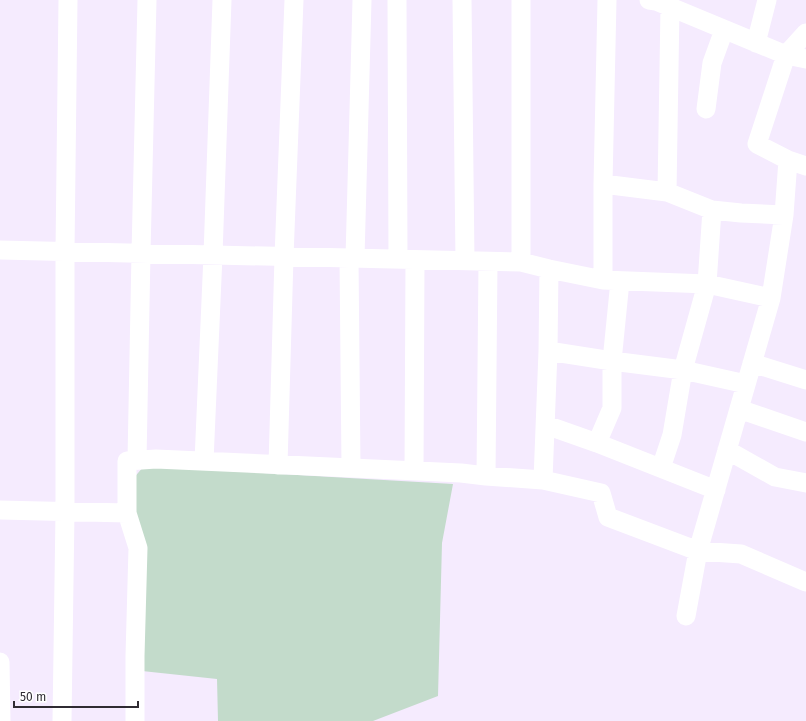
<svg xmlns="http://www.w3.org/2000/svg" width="806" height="721" font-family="'Fira Sans',sans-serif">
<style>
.green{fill:#c3dbcb}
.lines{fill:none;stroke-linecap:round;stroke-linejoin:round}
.minor{stroke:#fff;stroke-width:19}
</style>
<rect width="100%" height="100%" fill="#f5ebfe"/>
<path class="green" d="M144,466L453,484L442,543L438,696L373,721H218L217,679L142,671L136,509L132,480Z"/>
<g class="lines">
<path class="minor" d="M397,0L398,259
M462,0L465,261
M649,0L656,1L786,55L806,59
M756,43L767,0
M706,109L712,63L724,30
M788,160L757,144L786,55L806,33
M603,184L667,192L712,210L741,213L784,215
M667,192L670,7
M0,250L521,262L549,269L603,280L707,284L771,298
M349,258L351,468
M355,258L362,0
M521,262V0
M603,280V184L607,0
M548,351L612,361L683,370L746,384
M752,363L806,380
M739,409L806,432
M546,425L597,443L716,490
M597,443L612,408V361L620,281
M727,450L775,477L806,483
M137,460L141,253L147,0
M204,461L213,255L222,0
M278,465L284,257L294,0
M661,468L672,435L683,370L707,284L712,210
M414,471L415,260
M486,476L488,262
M543,480L548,351L549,269
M0,510L127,513
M686,616L698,551L771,298L784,215L788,160L806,166
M0,662L1,721
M62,721L65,512V251L68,0
M135,721V656L138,548L127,513V461L156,459L461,473L486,476L543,480L601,493L608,517L698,551L741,554L806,582"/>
</g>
<path d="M14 701v6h124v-6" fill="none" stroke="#2f2b32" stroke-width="2"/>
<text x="20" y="701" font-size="12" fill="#2f2b32" stroke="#ffffff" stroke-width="3" paint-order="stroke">50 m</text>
</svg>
